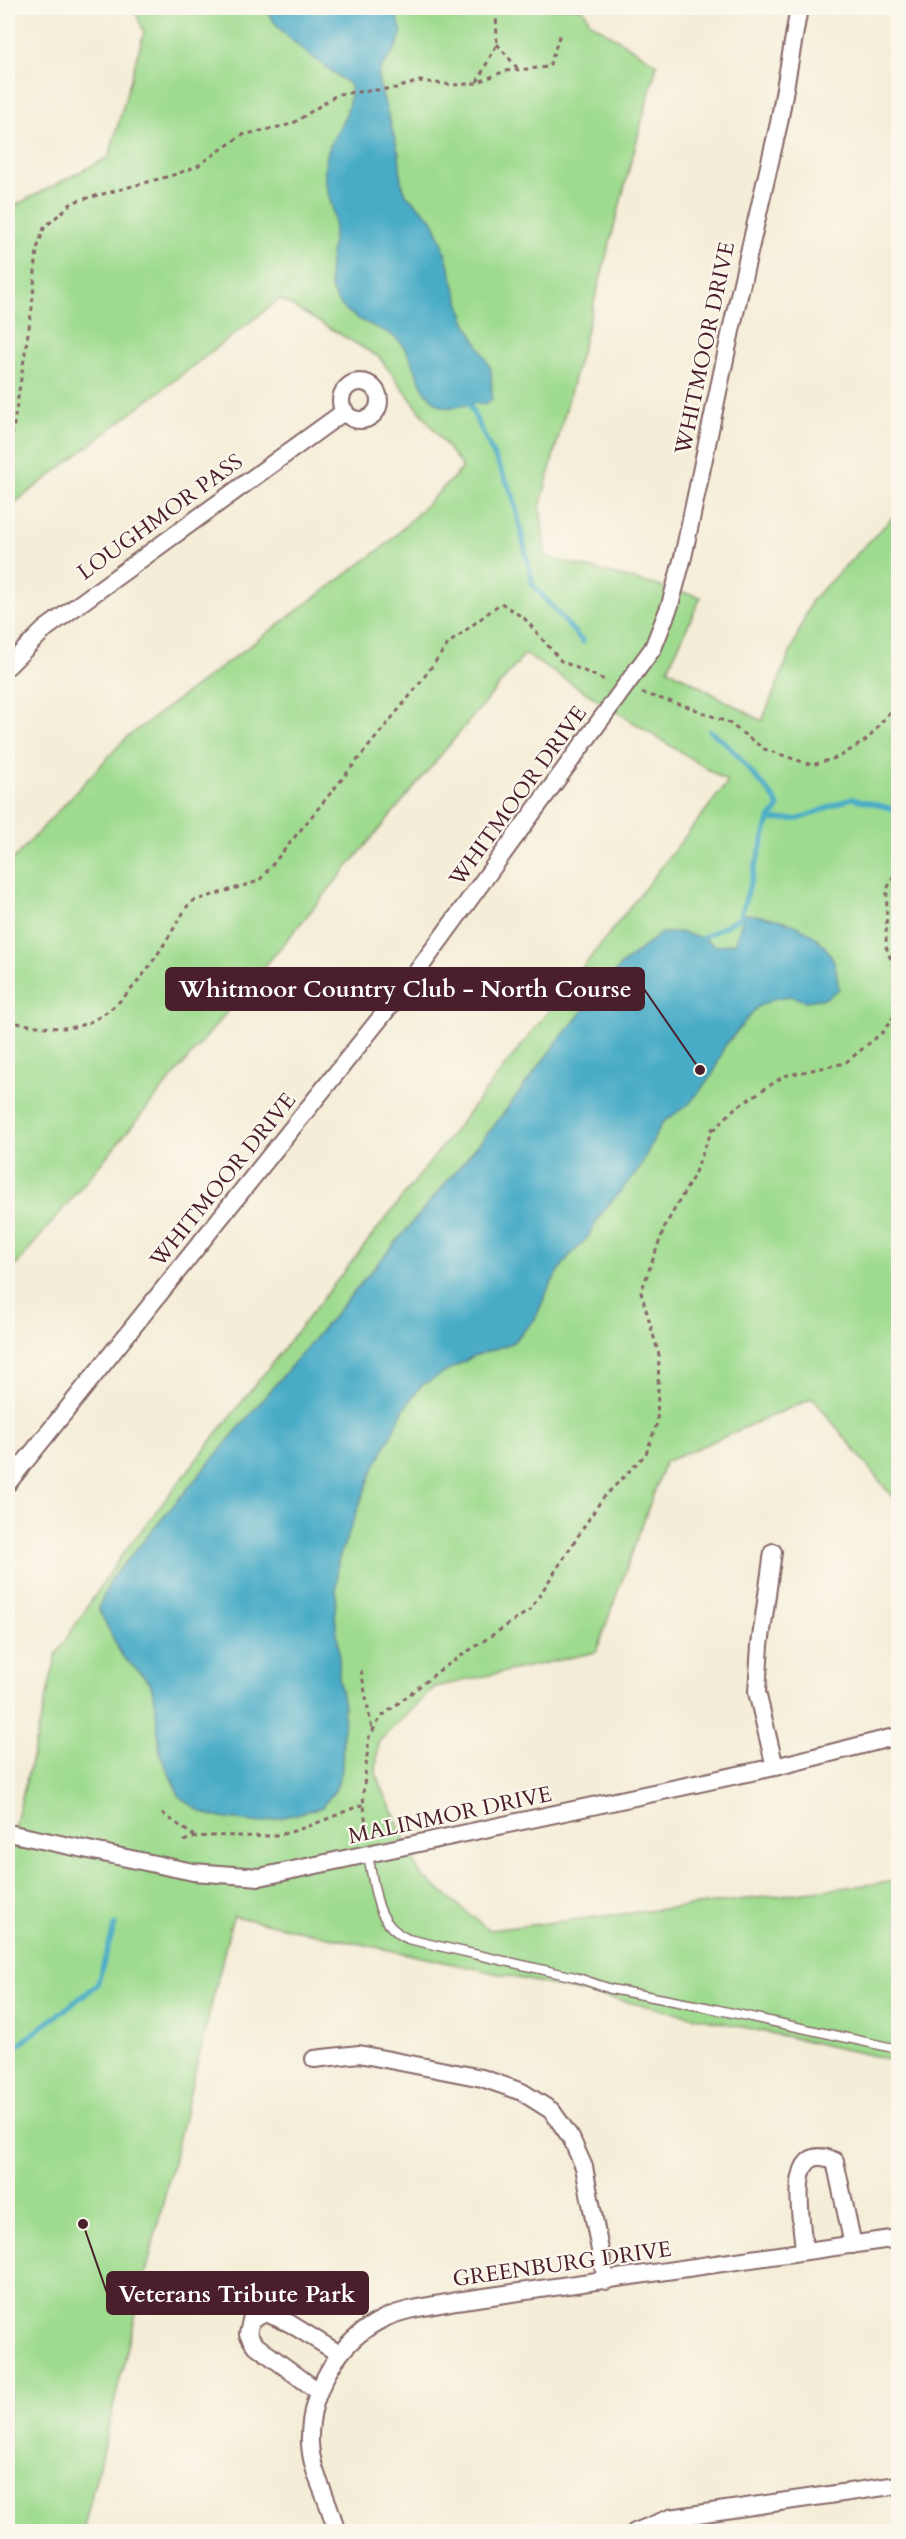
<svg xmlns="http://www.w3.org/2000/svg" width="906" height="2539" font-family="Cardo,serif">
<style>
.green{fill:#9fdb8f;stroke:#747d5d;stroke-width:1.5}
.water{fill:#48acc7;stroke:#496679;stroke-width:1.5}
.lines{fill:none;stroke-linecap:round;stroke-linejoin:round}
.stream{stroke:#48acc7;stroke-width:5}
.lane-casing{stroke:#866767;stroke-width:11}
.street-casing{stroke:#866767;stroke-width:20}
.path{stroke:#866767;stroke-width:3;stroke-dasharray:4.5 4.5;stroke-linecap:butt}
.lane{stroke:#fff;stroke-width:8}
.street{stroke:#fff;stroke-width:16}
.labels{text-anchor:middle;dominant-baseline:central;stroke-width:4.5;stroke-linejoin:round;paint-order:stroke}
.street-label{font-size:22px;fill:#4a1f2b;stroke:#fbf7ec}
.leader{fill:none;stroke:#4a1f2b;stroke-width:2}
.callout-dot{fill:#4a1f2b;stroke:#fbf7ec;stroke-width:2}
.callout{fill:#4a1f2b;stroke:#4a1f2b;stroke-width:2}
.callout-label{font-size:24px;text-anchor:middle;font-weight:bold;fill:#fff}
</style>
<rect width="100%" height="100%" fill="#fbf7ec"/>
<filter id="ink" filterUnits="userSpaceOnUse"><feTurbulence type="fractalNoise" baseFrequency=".0167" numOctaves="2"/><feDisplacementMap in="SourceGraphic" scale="12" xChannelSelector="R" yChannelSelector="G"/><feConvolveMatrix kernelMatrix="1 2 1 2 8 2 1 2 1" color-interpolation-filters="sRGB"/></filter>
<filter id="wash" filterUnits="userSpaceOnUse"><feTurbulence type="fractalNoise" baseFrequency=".008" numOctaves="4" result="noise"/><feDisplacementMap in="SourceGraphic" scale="24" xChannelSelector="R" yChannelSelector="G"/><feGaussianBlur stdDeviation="1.35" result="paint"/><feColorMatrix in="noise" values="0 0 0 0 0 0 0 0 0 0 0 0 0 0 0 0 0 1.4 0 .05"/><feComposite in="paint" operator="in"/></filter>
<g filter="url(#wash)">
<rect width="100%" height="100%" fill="#f4edd7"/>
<path class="green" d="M134,8H583L590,22L657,64L540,507L546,557L701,597L668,669L762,721L812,600L898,512V1504L813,1398L665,1462L596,1652L435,1687L378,1742L376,1774L420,1874L489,1930L898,1881V2061L233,1916L83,2531H8V1856L57,1653L121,1556L728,782L525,654L8,1275V865L126,738L387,544L463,468L379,357L280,299L8,508V209L109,157L144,32Z"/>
<path class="water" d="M266,8H394L402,32L396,48L379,71V83L399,154L401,181L406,194L432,219L442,242L464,318L491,369L492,399L484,405C470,399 454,413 440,405C414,390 418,358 398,340C386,329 367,326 354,316C313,289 336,257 334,220C333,201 323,186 325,166C328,133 352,124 350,85C327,67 276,35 266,8Z
M744,914C778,917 814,925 832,957C837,966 837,979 839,989L826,998L805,1001L791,996L776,998L757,1007L724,1047L713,1074L690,1103L662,1123L639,1169L601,1214L588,1237L566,1260L550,1285L535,1319L512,1343L474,1356L422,1385L405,1407L371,1475L338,1561L335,1614L339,1651V1679L344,1706L342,1770L336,1789L322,1807L261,1823L220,1818L203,1813L180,1797L160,1754L155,1700L150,1682L122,1656L98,1608L112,1578L493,1127L557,1042L621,965L661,933L680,932L702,938L716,946L735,943Z"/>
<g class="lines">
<path class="stream" d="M466,398L513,495L533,585L583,642
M769,820L799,819L852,798L893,809L898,805
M702,938L740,918L769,820L779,807C770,790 761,784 750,771C735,753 730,745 710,731
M8,2053L97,1985L115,1925
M8,2390V2399"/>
</g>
</g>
<g filter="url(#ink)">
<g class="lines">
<defs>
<path id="lane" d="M368,1856C376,1890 374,1923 408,1939L575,1977L611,1989L710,2008L898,2049"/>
<path id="street" d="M341 401a19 19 0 1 1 38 0a19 19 0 1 1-38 0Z
M8,666L45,629L345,411
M8,1483L410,981L653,648L670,605L683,557L732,326L779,123L799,8
M773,1552L760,1645L757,1692L775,1767
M8,1833L193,1872L260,1877L775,1767L898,1736
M314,2059L359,2054L482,2078L522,2092L552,2111L571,2138L584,2167L606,2281
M804,2251C803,2224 783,2138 835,2161L853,2245
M319,2392L254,2344L248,2334L251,2320L266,2313L289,2323L338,2353
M336,2532C331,2501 312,2478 310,2444C308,2394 338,2339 385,2318C406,2308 433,2306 456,2301L898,2238
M635,2532L670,2518L898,2485"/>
</defs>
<use href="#lane" class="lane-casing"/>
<use href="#street" class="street-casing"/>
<path class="path" d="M497,44L519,70
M477,82L497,44L496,8
M8,462L32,308L37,249L44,228L73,202L170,176L196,167L242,135L292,124L338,94L396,88L420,81L454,85L476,83L505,71L549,67L560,34
M642,693L692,708L729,723L764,749L812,765L839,757L868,739L891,710L898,706
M898,868L887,889L886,947L898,977
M8,1022C26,1024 45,1028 63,1028C122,1027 162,946 190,902L259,881L417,687L448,644L501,603L525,619L561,661L607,681
M361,1670L372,1730
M162,1813L194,1836
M367,1838L363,1795L369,1737L381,1717L440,1670L530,1610L602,1499L646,1454L657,1423L659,1355L641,1292L665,1226L693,1177L714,1125L715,1129L734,1109L784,1076L845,1063L883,1032L898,1010
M184,1841C203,1831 250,1839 276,1835C303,1831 337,1814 364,1804"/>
<use href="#lane" class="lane"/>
<use href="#street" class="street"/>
</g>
</g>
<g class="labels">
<g class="street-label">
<text transform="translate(705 348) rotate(-78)">WHITMOOR DRIVE</text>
<text transform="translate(160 517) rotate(-36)">LOUGHMOR PASS</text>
<text transform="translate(518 796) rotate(-54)">WHITMOOR DRIVE</text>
<text transform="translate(223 1180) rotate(-51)">WHITMOOR DRIVE</text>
<text transform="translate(450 1815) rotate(-12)">MALINMOR DRIVE</text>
<text transform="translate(562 2264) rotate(-8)">GREENBURG DRIVE</text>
</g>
</g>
<path class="leader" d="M700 1070L644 989M83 2224L107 2293"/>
<g class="callout-dot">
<circle cx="700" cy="1070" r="6"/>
<circle cx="83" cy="2224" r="6"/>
</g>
<g class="callout">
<rect x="166" y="968" width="478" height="42" rx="6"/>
<rect x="107" y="2272" width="261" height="42" rx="6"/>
</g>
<g class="callout-label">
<text x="405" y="997">Whitmoor Country Club - North Course</text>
<text x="237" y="2302">Veterans Tribute Park</text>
</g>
<rect width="906" height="2539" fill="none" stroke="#fbf7ec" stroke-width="30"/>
</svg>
